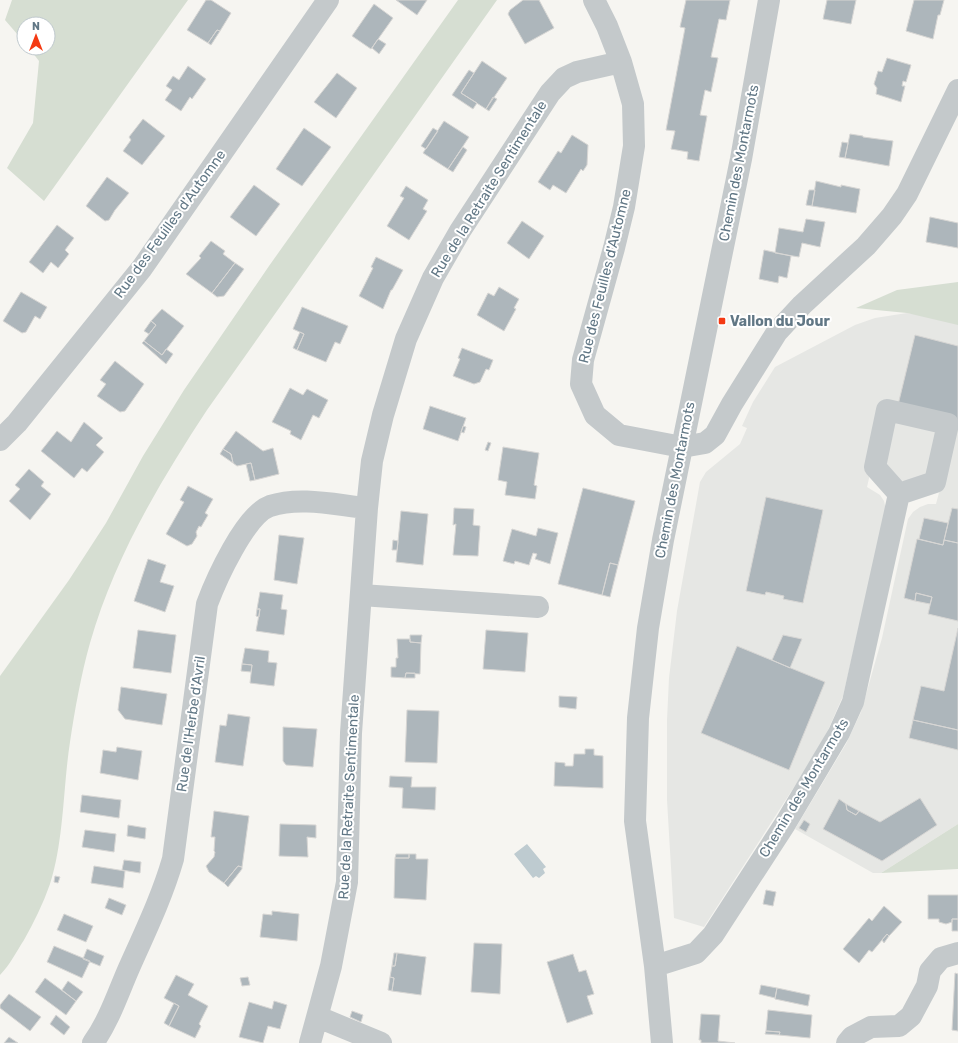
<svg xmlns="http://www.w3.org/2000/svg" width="958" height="1043" font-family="Rubik,sans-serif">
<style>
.built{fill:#e6e7e4}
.green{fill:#d6ded2}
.water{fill:#becbd0}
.building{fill:#adb6bb;stroke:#d7d6d4}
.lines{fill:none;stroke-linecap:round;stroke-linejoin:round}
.minor{stroke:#c4c9cb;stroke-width:22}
.poi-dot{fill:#f43a13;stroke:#fff;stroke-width:1.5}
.labels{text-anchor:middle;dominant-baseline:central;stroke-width:4;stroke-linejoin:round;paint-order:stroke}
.street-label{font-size:14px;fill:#617785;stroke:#fff}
.poi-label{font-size:14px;font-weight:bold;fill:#617785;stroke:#fff;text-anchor:start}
</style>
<rect width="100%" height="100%" fill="#f6f5f1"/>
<path class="built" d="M907,313L958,321V824L881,873H873L795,829L846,744L861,712L882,638L908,519L913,512L920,507L928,504H936L940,489L870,474L867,487L880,495L884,501L886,510L843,696L828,730L814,756L704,927L674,918L667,800V720L669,678L677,611L700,482L706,472L740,444L747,428L742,426L753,402L775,367L855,325L875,318Z"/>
<path class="green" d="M12,0H188L44,201L7,168L33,123L39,61L29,48H48V24H24V42L5,20Z
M458,0H497L207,410C159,483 114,559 90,643C81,675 75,709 70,742C63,787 64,841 50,884C43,904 34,922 24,940C16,952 10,965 0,975V676L69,580L106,523L143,456L184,390L269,266Z
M958,282V325L907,313L856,308L897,290Z
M958,824V869L881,873Z"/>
<path class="water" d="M527,844L546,867L543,869L545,873L539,878L536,876L533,878L514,854Z"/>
<path class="building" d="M206,0H211L231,13L220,31L217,30L208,43L187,30Z
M396,0H427L417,15Z
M523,0H539L554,28L525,44L508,14L510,10Z
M686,0H730L726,20L719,19L711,57L718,58L711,92L705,90L700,115L707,116L699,161L687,159L688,152L671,149L675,131L666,130L685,28L680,27Z
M827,0H856L851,24L823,19Z
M914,0H944L940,15H938L933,39L906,31Z
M374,4L393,18L371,49L352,36Z
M217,30L220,31L211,45L208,43Z
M378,39L386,44L379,54L372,48Z
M887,58L911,65L906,82L903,81L902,86H905L901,102L876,94L877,88L874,84L878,71L882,72Z
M482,61L507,78L486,109L461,93Z
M188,66L206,79L192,99L190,97L181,111L165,100L172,90L166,86L173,76L179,80Z
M469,70L474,73L461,93L477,103L473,109L452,95Z
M337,73L357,88L336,118L314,102Z
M493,97L497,99L489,111L486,109Z
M143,119L165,136L142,165L123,151L131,140L129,137Z
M444,121L469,137L448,169L423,153Z
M304,128L331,147L302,186L276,169Z
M433,128L438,131L426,149L421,146Z
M850,134L863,136V137L893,141L889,166L845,158Z
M572,135L588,145L587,165L583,171L581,169L566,193L553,185L550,190L538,182L558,151L561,153Z
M842,142L848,143L845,158L839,157Z
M463,147L467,150L453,172L448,169Z
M107,177L129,193L115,210L109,220L105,221L86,206Z
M816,181L841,187V185L860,189L856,213L812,206Z
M254,185L280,204L256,236L230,217Z
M406,186L428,200L423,209L427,211L409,240L387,226L404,198L400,196Z
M809,190H815L812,206L806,205Z
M930,217L958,223V248L926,242Z
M806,219L825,222L820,247L802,243L799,257L775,253L779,228L803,232Z
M522,221L544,236L529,259L507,243Z
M57,225L74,238L65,250L69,254L58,268L51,262L43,273L29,262Z
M211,241L225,251L223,254L235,263L212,293L186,274L201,258L199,256Z
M764,250L791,256L787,278L779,276L778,283L759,279Z
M376,257L403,270L392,290H391L383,309L359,296L373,268L371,267Z
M235,263L244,269L224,296L217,297L212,293Z
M499,287L519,299L514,308L516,309L504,331L477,315L488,293L494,296Z
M21,292L47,307L40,319L35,316L26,332L22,333L3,321Z
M302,307L348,326L340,344L335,342L326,362L297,350L304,334L293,329Z
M162,309L184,326L162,355L144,341L156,325L151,321Z
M151,321L156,325L149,334L144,331Z
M300,332L304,334L297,350L293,348Z
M915,335L958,346V420L898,405Z
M144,341L162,355L166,349L173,354L166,364L142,343Z
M462,348L493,360L489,370L486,369L480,382L474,384L453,376L460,359L458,358Z
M115,361L144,384L125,411L120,412L97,396L106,384L100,380Z
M290,388L303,395L307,389L328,400L319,418L313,415L301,440L290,434L291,431L272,422Z
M430,406L466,418L458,441L423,429Z
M84,422L103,438L96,445L104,452L87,472L82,468L74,478L41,451L57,431L71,442Z
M463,426L466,427L464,433L461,432Z
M236,431L263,451L273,448L279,474L255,480L251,463L237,466L233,463L231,454L223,449Z
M488,442L491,443L488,451L485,450Z
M503,447L539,453L534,485L537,486L535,499L505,495L507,482L498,480Z
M223,449L231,454L233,463L220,454Z
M251,463L255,480L250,481L246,464Z
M29,469L44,482L41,486L51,494L30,520L9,501L20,489L15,485Z
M188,486L213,499L205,513L208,515L201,527L199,526L196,532L197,536L192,544L187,546L166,534L184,502L180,500Z
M583,488L635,501L618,565L610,563L602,595L558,584Z
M766,497L823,510L803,603L783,599L784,596L766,592L765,595L746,591Z
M454,508L474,509L473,525L480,526L478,556L453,555L456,524L453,525Z
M952,508L958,509V543L944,540Z
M401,511L428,514L423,565L396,562Z
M924,518L948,523L943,545L919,539Z
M538,528L558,533L550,564L535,559L537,554L533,553L529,565L515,561L514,564L503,561L512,529L536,536Z
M279,535L304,538L297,584L274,580Z
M917,539L943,545L944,540L958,543V621L928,614L932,597L916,593L915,601L904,598Z
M393,540L398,541L397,550H392Z
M148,559L166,565L160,582L174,586L165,612L134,601Z
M610,563L618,565L610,597L602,595Z
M260,592L283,595L281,609L287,610L284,635L256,631L260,609H257Z
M916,593L932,597L930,604L915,601Z
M257,609H260L259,617L256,616Z
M958,628V730L913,720L921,686L944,691Z
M138,630L176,635L171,673L133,668Z
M486,630L528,633L525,672L483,669Z
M410,635H422L421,643L410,642Z
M783,635L802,639L790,668L772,660Z
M397,639H410V642L421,643L420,674L406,673L405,678L391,677V667H396V658H398Z
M737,646L825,682L789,770L701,733Z
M245,648L269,651L268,662L277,663L274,686L250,683L252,665L242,664Z
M242,664L252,665L251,672L241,671Z
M406,673H415V678H405Z
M121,687L167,694L162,725L125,719L118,710Z
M559,696L577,697L576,709L559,707Z
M407,710L439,711L437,763L405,762Z
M228,714L250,717L243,766L215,762L220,725L226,726Z
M913,720L958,730V750L909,738Z
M283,727L317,729L313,767L286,765L283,761Z
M117,747L142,751L138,780L100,773L103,750L116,752Z
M585,749H594V755L603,756V788L554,786L555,762L565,763V766H573L574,754H585Z
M390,776L412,777L411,787H436L435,810L402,808L403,788L389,787Z
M82,795L121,800L119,818L80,812Z
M920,798L937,825L882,861L823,829L839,799L846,804L847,810L856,815L859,811L880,822Z
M846,804L859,811L856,815L847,810Z
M214,811L249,816L242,867L238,866L224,883L209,872L206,866L214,857L215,852L214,851L215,837H211Z
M804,820L810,824L806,832L799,828Z
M280,824L316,825V838L307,837L308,857L279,856Z
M128,825L146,828L145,839L127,836Z
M85,830L116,834L114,852L82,847Z
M396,854H409V858H395Z
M409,854H416V859H428L426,900L394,898L395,858H409Z
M124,860L141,862L140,873L122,870Z
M94,866L125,871L123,888L91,883Z
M238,866L242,867V869L228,887L224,883Z
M55,876L60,877L58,883L54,882Z
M766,890L776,892L773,906L763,904Z
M928,895H958V919H952V922L946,924L939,922V919H928Z
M109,898L126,905L122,915L105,908Z
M884,906L902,922L889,936L887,934L872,952L869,950L859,963L843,949L869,918L872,921Z
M272,911L299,914L297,941L260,937L263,914L272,915Z
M64,914L93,926L86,942L57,930Z
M952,919H958V931H952Z
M887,934L889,936L884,943L882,940Z
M474,943L502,944L500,994L471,992Z
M54,946L90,961L82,978L47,962Z
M87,949L104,956L100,966L83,959Z
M394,953H397L395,966H392Z
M397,953L426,957L421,995L392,991L394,978L390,977L392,966H395Z
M573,954L579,972L586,970L594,994L587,996L593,1014L567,1023L547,962Z
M955,973L958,974V1031L952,1030Z
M176,975L194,984L188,995L208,1006L199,1024L201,1026L195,1038L169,1026L179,1006L164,998Z
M248,977L250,985L242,986L240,978Z
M390,977L394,978L392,991L388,990Z
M45,978L76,1001L66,1015L35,992Z
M68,981L83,992L76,1001L62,990Z
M761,985L777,988L775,998L759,994Z
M777,988L810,995L808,1006L775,999Z
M9,994L41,1017L30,1031L0,1008V1005Z
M274,1001L287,1005L280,1029L268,1026L263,1043L239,1037L249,1002L272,1009Z
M174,1003L179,1006L169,1026L164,1023Z
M768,1010L812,1015L810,1038L779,1035L780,1032L766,1031Z
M352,1011L363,1015L361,1022L350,1017Z
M701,1014L720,1015L718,1041L735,1043H701V1040H699Z
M56,1015L70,1027L64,1035L50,1024Z
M766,1031L780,1032L779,1035L765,1034Z
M9,1037L18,1043H4Z"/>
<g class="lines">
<path class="minor" d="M594,0L607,26L621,62L633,104L634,146L624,207L614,248L583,360L581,384L595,415L619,435L682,447L705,443L715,435L732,404L777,332L802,305L866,246L892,216L907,194L958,90
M887,410L948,424L935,482L899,494L875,467Z
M0,440L17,423L142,268L328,0
M361,595L538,607
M655,966L696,953L713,935L785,824L839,733L853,702L899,494
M318,1017L381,1043
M93,1043C109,1021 118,993 129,968C145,932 162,897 173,859L207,604C216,580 245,515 270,506C300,496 336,505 367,508
M310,1043L331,966L347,882L351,733L367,508L372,461L383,415L406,339L433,278L460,231L550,93L564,78L577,72L621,62
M662,1043L655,966L635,821L638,718L648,628L663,540L741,159L769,0
M847,1043L852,1037L871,1027L899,1026L911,1016L927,986L930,971L941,958L958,953"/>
</g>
<rect class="poi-dot" x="718" y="317" width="8" height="8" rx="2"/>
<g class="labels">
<g class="street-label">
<text transform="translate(739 163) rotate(-79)">Chemin des Montarmots</text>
<text transform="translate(489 189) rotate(-58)">Rue de la Retraite Sentimentale</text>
<text transform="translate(170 224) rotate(-54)">Rue des Feuilles d'Automne</text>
<text transform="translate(605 276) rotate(-76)">Rue des Feuilles d'Automne</text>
<text transform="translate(675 480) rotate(-79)">Chemin des Montarmots</text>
<text transform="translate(191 724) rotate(-82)">Rue de l'Herbe d'Avril</text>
<text transform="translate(804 788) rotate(-59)">Chemin des Montarmots</text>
<text transform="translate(349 797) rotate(-87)">Rue de la Retraite Sentimentale</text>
</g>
<g class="poi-label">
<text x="730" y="321">Vallon du Jour</text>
</g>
</g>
<g transform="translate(36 36)"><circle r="19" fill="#ffffff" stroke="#c0c9ce"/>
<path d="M0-3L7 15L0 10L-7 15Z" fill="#f43a13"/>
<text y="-6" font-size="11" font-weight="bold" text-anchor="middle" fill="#617785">N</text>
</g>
</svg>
